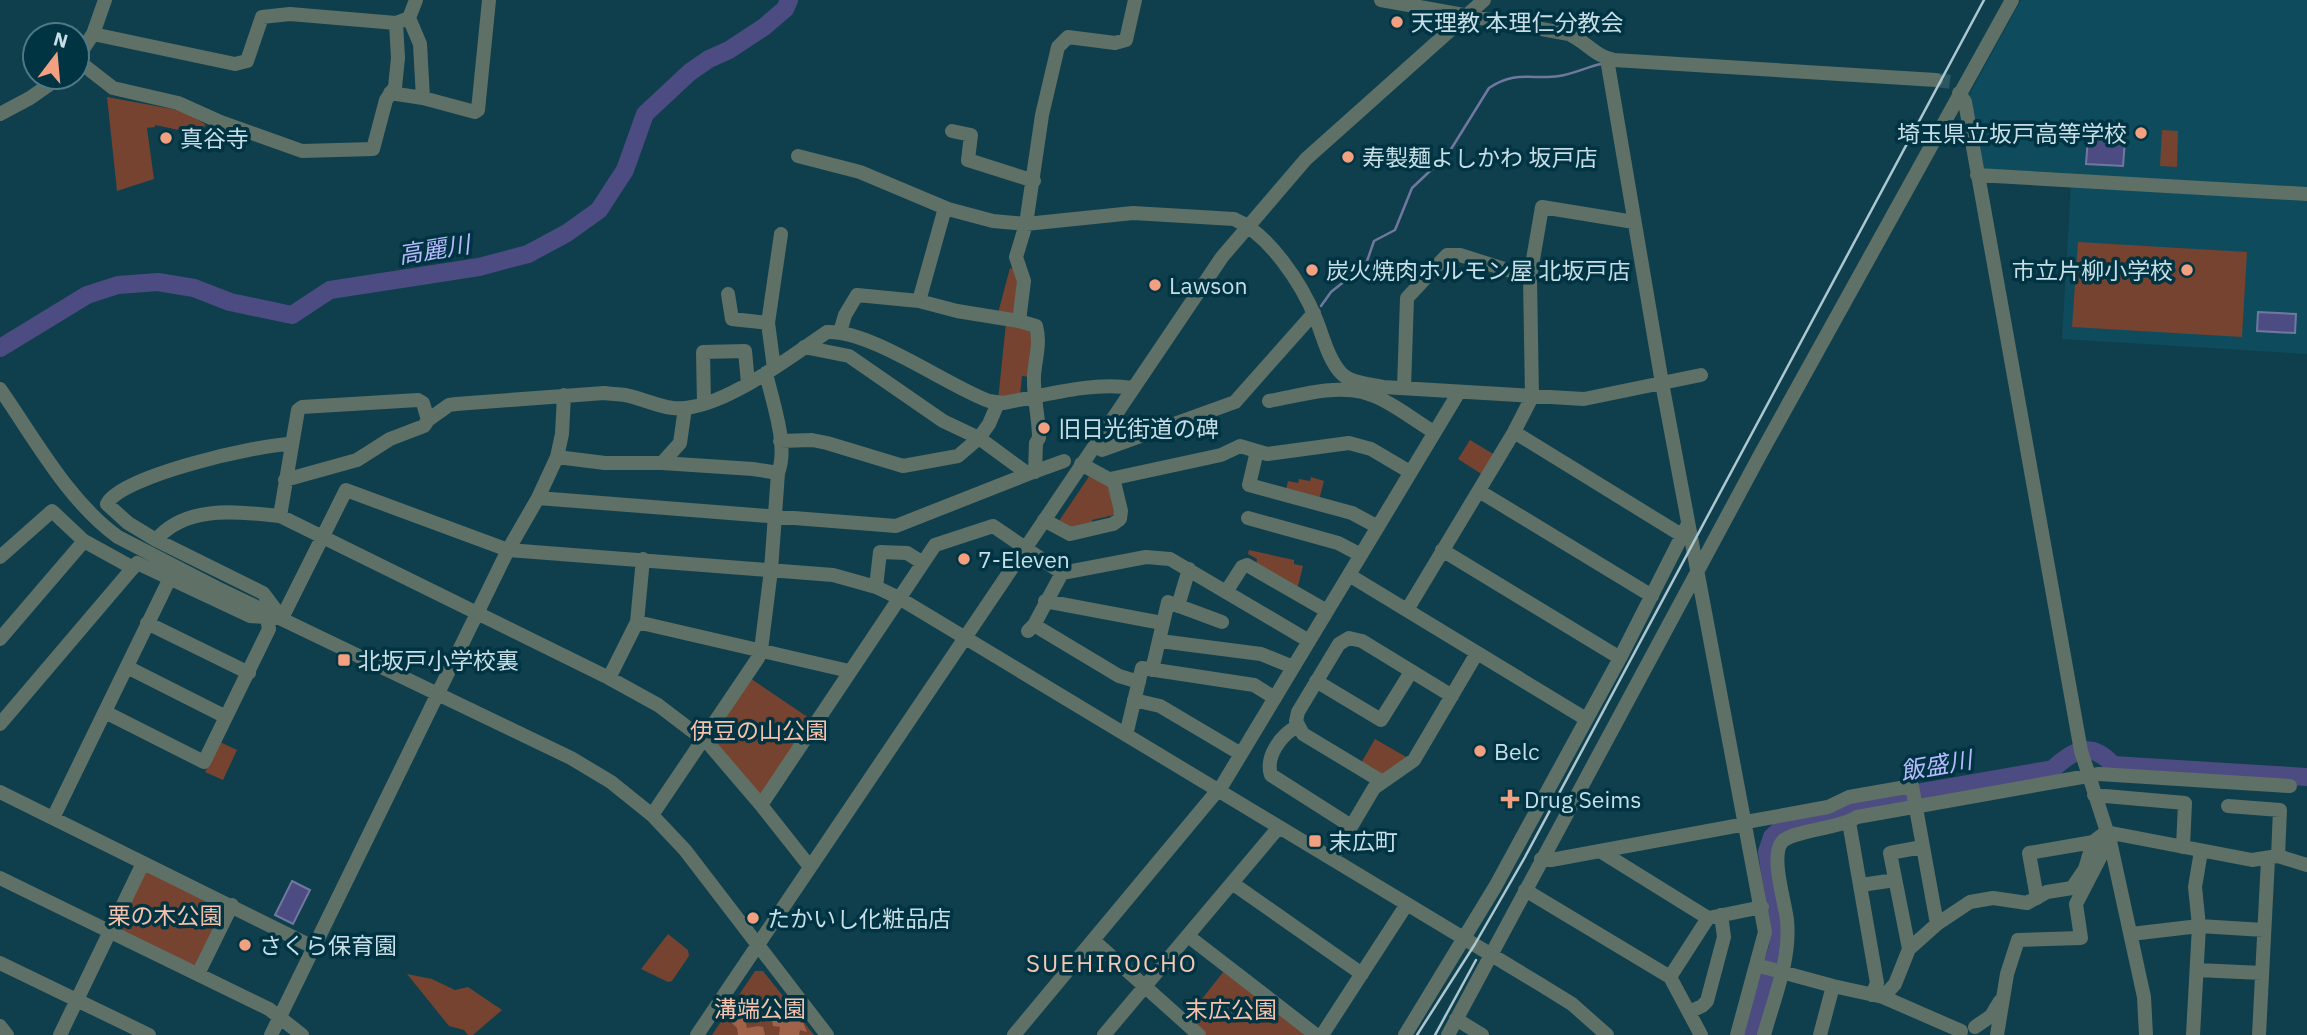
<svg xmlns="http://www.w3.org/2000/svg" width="2307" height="1035" font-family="'IBM Plex Sans','Noto Sans JP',sans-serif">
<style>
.built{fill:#0e4c5d}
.green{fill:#75432f}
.forest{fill:#a06249}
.water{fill:#4c4c82;stroke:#7178a0;stroke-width:2}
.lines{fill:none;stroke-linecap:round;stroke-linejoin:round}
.stream{stroke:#7178a0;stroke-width:2.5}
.river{stroke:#4c4c82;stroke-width:18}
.minor-tunnel{stroke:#2b5764;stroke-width:14;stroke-dasharray:14 7;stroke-linecap:butt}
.minor{stroke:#5f7067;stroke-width:14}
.rail{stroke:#adc7d1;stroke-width:2.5}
.poi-dot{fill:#f2a07f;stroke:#013443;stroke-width:2.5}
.labels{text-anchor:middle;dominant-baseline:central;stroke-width:7;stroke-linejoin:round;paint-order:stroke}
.poi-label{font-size:23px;fill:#c7dee7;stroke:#013443;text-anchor:start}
.park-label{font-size:23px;fill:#f8c1ab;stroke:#013443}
.water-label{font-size:24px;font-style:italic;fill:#b6b9fc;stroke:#013443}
.neighbourhood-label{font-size:24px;letter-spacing:2px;fill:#f6c7b4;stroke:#013443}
</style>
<rect width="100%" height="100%" fill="#0f3f4d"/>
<path class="built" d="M2021,0H2307V193L1982,171L1969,95Z
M2071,186L2307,201V354L2062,339Z"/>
<path class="green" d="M107,97L183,111L205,124L203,135L155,125V127L147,128L154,179L117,191Z
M2162,130L2178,131L2177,167L2160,166Z
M2078,242L2247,252L2242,337L2072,327Z
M1010,268L1018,270L1016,319L997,317Z
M1006,323L1033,331L1031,377L1022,376L1020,396L998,400Z
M1470,440L1495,455L1483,475L1458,459Z
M1090,475L1109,483L1118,510L1114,515L1092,520L1093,525L1073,530L1057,524Z
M1311,477L1324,481L1319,500L1286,490L1288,481L1298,483L1299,479L1310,481Z
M1249,550L1294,560V564L1303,566L1297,590L1256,565L1257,559L1248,554Z
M750,678L812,720L763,793L758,794L710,736Z
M1375,739L1408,758L1381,776L1361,763Z
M220,742L237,750L223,780L205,772Z
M147,869L224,906L195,967L119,930L118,927Z
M668,934L688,950L689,956L672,981L668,982L641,969Z
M755,971H763L814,1035H712Z
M1224,971L1309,1035H1206L1187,1018Z
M407,974L432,979L455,990L468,987L502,1010L473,1035H468L464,1030L449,1026Z"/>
<path class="forest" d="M788,1005L803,1022L807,1032L800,1030L799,1035H779L780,1027L773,1026L771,1014Z
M733,1007L745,1020L747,1028L758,1026L763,1027L765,1035H738L737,1028L727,1018Z"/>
<path class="water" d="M2088,138L2125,140L2123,166L2086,164Z
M2258,312L2296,314L2295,333L2257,331Z
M292,881L310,890L293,924L275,915Z"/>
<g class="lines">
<path class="stream" d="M1321,306L1331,292L1366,264L1374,241L1395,230L1412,188L1448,154L1489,88C1516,70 1532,80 1559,76C1573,74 1587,67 1601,64"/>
<path class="river" d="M0,348L87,295L118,285L158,282L194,288L230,302L292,315L330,290L479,267L528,254L567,233L599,210L625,170L645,114L690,72L709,59L729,50L764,27L785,9L789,0
M1751,1035L1778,947L1779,931L1767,852L1772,837L1783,827L1795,823L1825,819L1864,802L2053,769C2074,749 2092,741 2113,765L2307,777"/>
<path class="minor-tunnel" d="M1936,80L1952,82"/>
<path class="minor" d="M1381,0L1569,34C1585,41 1596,57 1614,60L1936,80
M409,18L420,44L423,98
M93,34L235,64L247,61L262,17L290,14L396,23L409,18L416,0
M77,58L93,34L105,0
M1607,59L1662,383L1765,932L1737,1035
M77,60L113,88L178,103L218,121L302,151L373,149L386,100L395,87L398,58L396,23
M390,93L423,98L475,112L478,110L489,0
M1959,93L1965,102L2081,751L2110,841L2144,997L2146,1035
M0,114L30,98L60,77
M952,131L971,135L968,160L1034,181
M798,156L860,172L948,209L993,221L1026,224L1133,213L1234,219C1269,234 1302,284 1316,319C1323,336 1328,359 1341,373C1350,383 1370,384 1383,387L1584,399L1701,375
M1977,175L2307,194
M945,208L919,301L957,311L1019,321
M728,294L732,319L768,323L774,368
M768,323L781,234
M840,332L845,315L857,295L919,301
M804,347L849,356L943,421L979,438L989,424L998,403
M1404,388L1407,298L1447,255H1460L1530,277
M0,389C35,439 68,501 118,537L217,588L571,758L611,782L652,815L685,850L827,1035
M1269,401C1298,396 1332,385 1362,392C1387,398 1412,419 1434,432
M704,404L703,352L745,351L748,383
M428,420L449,405L456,404L604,393C611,394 618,394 625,395C641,398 656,406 673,408C718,413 790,357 827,332C871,330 946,385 989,401L1003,403C1042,396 1093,381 1132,388
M1514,432L1683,536
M780,441L812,440L827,443L903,466L958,456L979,438L1028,474L1064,461
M1102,450L1235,402L1314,313
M1257,451L1249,485L1352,513L1378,527
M557,457L562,434L564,395
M662,463L680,443L685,408
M1035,472L1036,443L1039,438C1039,417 1033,396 1034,376C1035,359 1041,343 1036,326L1019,321L1024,281L1016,257L1026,224L1042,115L1058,47L1068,37L1115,43L1126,40L1135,0
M1110,479L1221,455L1240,446L1267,454L1349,443L1371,449L1410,472
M1479,491L1652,596
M538,498L896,526L1028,474
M280,516L298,410L302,407L418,400L423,403L428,420L424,426L390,439L357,460L285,480
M1248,518L1338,543L1361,555
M1044,520L1070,534L1113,524L1120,519L1121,511L1114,482L1081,464
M156,540C186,504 239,512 280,516L609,678L658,705L708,743L761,805L810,867
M1442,550L1620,658
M0,557L52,511L84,541
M1349,575L1586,719
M876,587L880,552L907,553L923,563
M1226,592L1242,567L1247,565L1327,611
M1045,601L1162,623
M1178,606L1189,569
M1407,610L1514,432L1532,397L1530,277L1542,207L1634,222
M278,613L263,593L156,540L128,523L107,504C120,476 260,444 292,444
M282,618L346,490L508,550L833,575L876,587L899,598L1538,983L1572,1004L1607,1035
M637,622L849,671
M147,623L249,673
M1034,625L1119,676L1139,682
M1028,631L1034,625L1062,573L1146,557L1170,559L1309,641
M0,639L84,541L133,568
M1160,641L1261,654L1293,667
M127,667L226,717
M1152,670L1168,602L1222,622
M609,678L637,622L643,559
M1316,681L1381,720L1411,672
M1134,700L1160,706L1241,754
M105,712L204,762L269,629L267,618
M0,724L137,563L250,616L277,618
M1298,726C1281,734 1265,757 1271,775L1351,826
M1126,735L1142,668L1254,685L1275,698
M1381,781L1303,734L1296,721L1298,712L1339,644L1349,638L1362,641L1452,696
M0,792L313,947
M2094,795L2185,803L2183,847
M761,805L935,545L993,526L1062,573
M2228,806L2280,810L2278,856
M652,815L758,658L761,650L771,570L778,473C789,446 772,401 766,373
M53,818L170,578
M1746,822L1828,807L1849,797L1912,786L1937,924
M1849,822L1877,983L1872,995
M1600,851L1708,918
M1332,859L1374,788L1414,760L1477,653
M1541,859L1551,860L1746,824
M0,878L269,1009L302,1035
M1232,883L1362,974
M1861,885L1895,880
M1525,890L1670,977L1701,1035
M2037,898L2029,853L2093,842
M2131,934L2199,926L2264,930
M1188,936L1316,1035
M1093,940L1199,1035
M1909,949L1890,853L1922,847
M0,963L149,1035
M1756,965L1833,986L1883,997L1961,1031L1960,1035
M2197,970L2262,973
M198,974L232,905
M1670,977L1708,918L1762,907
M1883,997L1895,984L1909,949L1937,924L1970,902L1993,898L2027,903L2047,892L2072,888L2085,869L2093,842L2106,832L2252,860L2278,856L2307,865
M1689,1012L1702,1006L1707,1001L1724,937L1721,915
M1456,1019L1482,1035
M0,1026L7,1035
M1975,1027L1991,1016L2000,1001
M60,1035L143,863
M271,1035L508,550L538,498L557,457L605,463H662L753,469L778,473
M697,1035L1222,257L1306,159L1484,0
M1014,1035L1223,784L1459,392
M1104,1035L1279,827
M1322,1035L1407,904
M1405,1035L1495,887L1620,658L1688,524
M1448,1035L1760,455L2012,0
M1764,1035C1774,998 1791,959 1787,920C1785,902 1770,856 1782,842C1792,830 1839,829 1857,817L2099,774L2290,786
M1820,1035L1833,986
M1997,1035L2007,974L2018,940L2081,938L2076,904L2106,846
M2193,1035L2199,926L2195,887L2201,851
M2259,1035L2268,859"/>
<path class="rail" d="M1417,1035L1475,944L1525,857L1984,0
M1435,1035L1476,960"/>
</g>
<g class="poi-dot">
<circle cx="1397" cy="22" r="7"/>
<circle cx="2141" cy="133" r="7"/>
<circle cx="166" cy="138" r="7"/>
<circle cx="1348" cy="157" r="7"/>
<circle cx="1312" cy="270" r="7"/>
<circle cx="2187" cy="270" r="7"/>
<circle cx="1155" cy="285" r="7"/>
<circle cx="1044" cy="428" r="7"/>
<circle cx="964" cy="559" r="7"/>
<rect x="337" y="653" width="14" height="14" rx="3.5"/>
<circle cx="1480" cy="751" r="7"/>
<path d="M1506.5 788.5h7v7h7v7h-7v7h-7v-7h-7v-7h7z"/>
<rect x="1308" y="834" width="14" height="14" rx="3.5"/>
<circle cx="753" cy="918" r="7"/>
<circle cx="245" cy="945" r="7"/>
</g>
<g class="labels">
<g class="poi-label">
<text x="1411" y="22">天理教 本理仁分教会</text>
<text x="2127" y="133" text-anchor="end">埼玉県立坂戸高等学校</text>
<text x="180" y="138">真谷寺</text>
<text x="1362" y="157">寿製麺よしかわ 坂戸店</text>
<text x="1326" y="270">炭火焼肉ホルモン屋 北坂戸店</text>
<text x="2173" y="270" text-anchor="end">市立片柳小学校</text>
<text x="1169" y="285">Lawson</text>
<text x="1058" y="428">旧日光街道の碑</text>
<text x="978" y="559">7-Eleven</text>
<text x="358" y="660">北坂戸小学校裏</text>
<text x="1494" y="751">Belc</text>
<text x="1524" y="799">Drug Seims</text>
<text x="1329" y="841">末広町</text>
<text x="767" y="918">たかいし化粧品店</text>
<text x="259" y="945">さくら保育園</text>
</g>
<g class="park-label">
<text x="759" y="730">伊豆の山公園</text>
<text x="165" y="915">栗の木公園</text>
<text x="760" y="1008">溝端公園</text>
<text x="1231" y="1009">末広公園</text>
</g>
<g class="water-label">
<text transform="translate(434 249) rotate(-9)">高麗川</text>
<text transform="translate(1936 765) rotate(-10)">飯盛川</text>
</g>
<g class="neighbourhood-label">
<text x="1112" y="963">SUEHIROCHO</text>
</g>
</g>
<g transform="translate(56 56) rotate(16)"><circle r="33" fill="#013443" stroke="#507885" stroke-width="2"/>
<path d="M0-5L12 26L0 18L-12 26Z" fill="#f2a07f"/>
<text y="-10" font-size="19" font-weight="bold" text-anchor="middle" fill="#c7dee7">N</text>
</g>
</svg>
